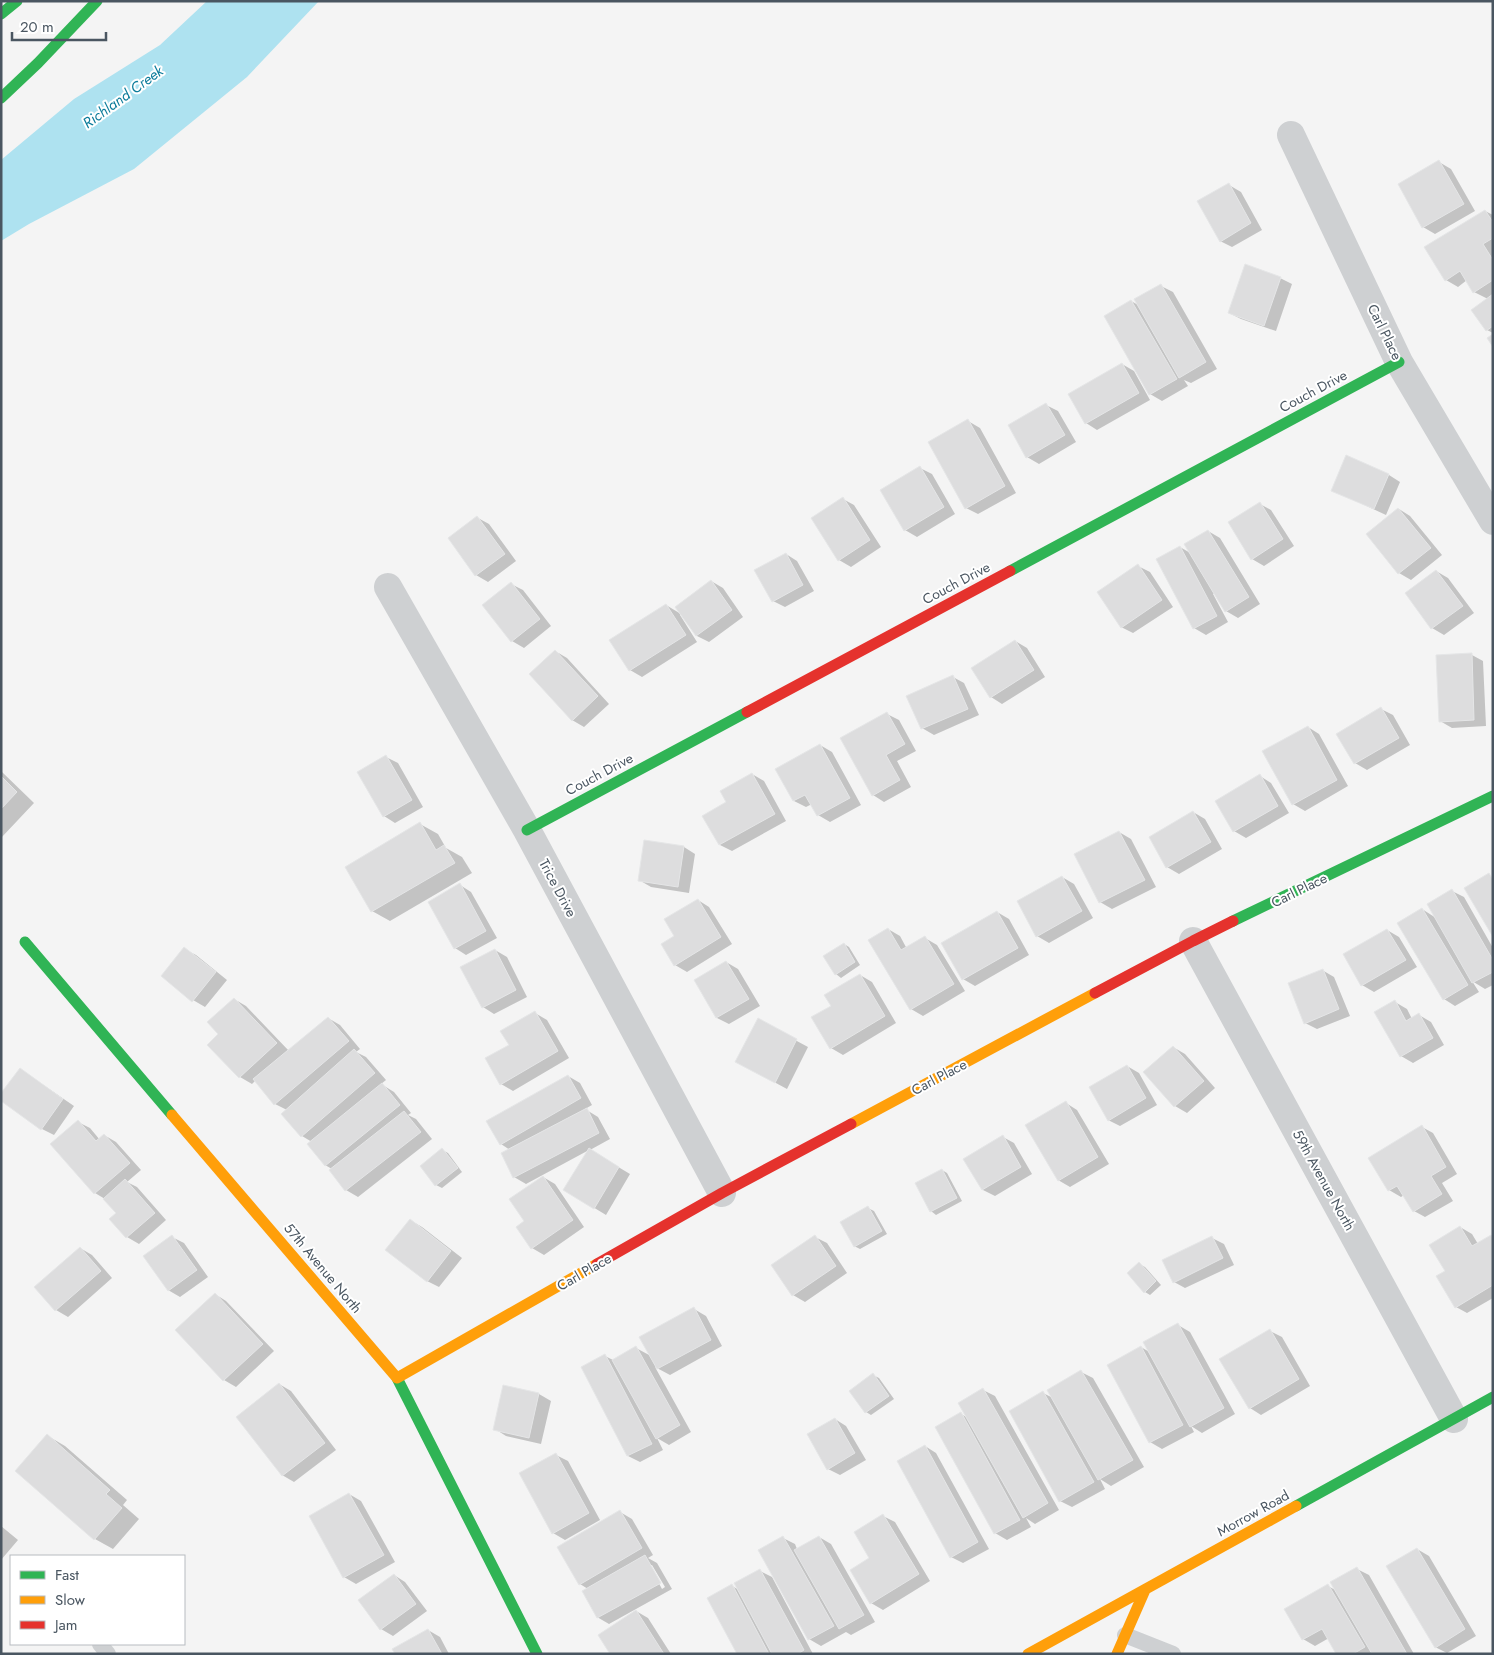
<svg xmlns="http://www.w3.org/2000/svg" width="1494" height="1655" font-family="Jost,sans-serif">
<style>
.water{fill:#aee2f0}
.shadow{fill:#0003;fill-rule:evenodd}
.building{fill:#ddddde;stroke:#e5e6e7}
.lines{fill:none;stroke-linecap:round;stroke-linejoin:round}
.lane{stroke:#ced0d2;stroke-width:16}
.street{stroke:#ced0d2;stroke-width:28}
.fast{stroke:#30b455;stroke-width:11}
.slow{stroke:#ff9f0a;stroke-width:11}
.jam{stroke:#e5322d;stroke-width:11}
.labels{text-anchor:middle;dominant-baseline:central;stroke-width:4;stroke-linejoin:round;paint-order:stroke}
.street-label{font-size:14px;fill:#4a5661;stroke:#fff}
.water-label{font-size:15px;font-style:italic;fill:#0c7c9b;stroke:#fff}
</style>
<rect width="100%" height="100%" fill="#f4f4f4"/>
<path class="water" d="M207,1H319L247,77L134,169L29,224L1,241V160L74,99L160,45Z"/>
<path class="shadow" d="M1439,162L1451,169L1475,211L1435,234L1423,227Z
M1229,185L1241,192L1262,230L1232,247L1220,241Z
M1485,211L1493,215V333L1487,330L1488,299L1474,292L1467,280L1458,287L1446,280Z
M1280,278L1292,284L1276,331L1241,319L1229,313Z
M1161,286L1173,292L1217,369L1191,383L1184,380L1188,386L1162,401L1150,394L1131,301L1140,306Z
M1122,364L1134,371L1150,400L1097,430L1086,423Z
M1046,405L1058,411L1076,442L1039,464L1027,457Z
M968,421L980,428L1016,493L978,514L966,508Z
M920,468L932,474L955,514L917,537L905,530Z
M1389,475L1400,482L1386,515L1332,490Z
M843,499L854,505L881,547L851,567L839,560Z
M1260,504L1271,510L1294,546L1264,566L1252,559Z
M1399,509L1410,516L1442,555L1411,580L1399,573Z
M478,518L489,524L516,561L488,582L476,575Z
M1208,531L1220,538L1260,604L1238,618L1226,611L1215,593L1213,594L1228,622L1206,635L1194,628L1180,547L1192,554Z
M786,554L797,561L814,591L785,607L773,601Z
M1138,566L1150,572L1173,607L1133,633L1121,627Z
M1436,571L1448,578L1474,613L1444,635L1432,628L1406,593Z
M711,581L723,588L743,617L709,642L697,636L676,607Z
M511,584L523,590L551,626L524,648L512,641Z
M666,605L681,614L680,615L697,642L642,677L630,670Z
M1015,641L1027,648L1045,677L1002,704L991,697Z
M555,651L567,658L609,704L584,727L572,720Z
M1472,655L1483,661L1486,726L1452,728L1440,721Z
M953,677L964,683L979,715L934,735L922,728Z
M1381,709L1393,715L1410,745L1367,770L1355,763Z
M887,714L899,720L916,751L897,761L911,787L884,802L873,795Z
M1308,727L1319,734L1348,786L1305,811L1293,804Z
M820,745L832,752L861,805L830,822L818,815L812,804L806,807L794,801L777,770Z
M386,757L398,763L423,807L395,823L384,816Z
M1,771L34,803L1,838Z
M752,774L764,781L786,821L732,851L720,845L728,802Z
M1260,776L1271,783L1289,813L1246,838L1234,831Z
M1193,812L1205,819L1222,849L1179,874L1167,867Z
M420,824L438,834L446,848L462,857L472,873L390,921L372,911Z
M1119,832L1131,839L1156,887L1112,909L1100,902Z
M684,847L695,854L689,893L651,887L639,880Z
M1062,877L1074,884L1093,918L1049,943L1037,936Z
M460,885L471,892L497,938L466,955L455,948Z
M1452,891L1464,897L1493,948V985L1485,989L1472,981L1479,992L1455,1006L1444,999L1422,909L1436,918Z
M698,900L709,907L732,944L687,972L675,965L676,937Z
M997,912L1009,919L1029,955L975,986L963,979Z
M888,929L900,936L907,949L925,938L937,945L965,991L923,1016L911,1009L870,941Z
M1387,930L1399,937L1417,967L1374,992L1362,985Z
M844,944L849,947L860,965L841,978L836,974Z
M184,949L196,955L227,980L205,1007L193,1000Z
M495,950L507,957L527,997L494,1014L483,1007Z
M726,962L738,969L760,1006L729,1024L717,1018L695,980Z
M1322,970L1334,977L1350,1016L1317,1029L1305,1023Z
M860,975L872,982L896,1023L843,1055L831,1048L813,1018L832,1006Z
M234,999L246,1006L289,1051L328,1018L340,1025L360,1049L356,1052L366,1057L386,1080L381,1084L394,1092L411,1113L408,1115L416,1119L432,1139L358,1197L346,1190L330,1170L332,1169L325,1165L312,1142L302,1136L287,1110L275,1104L256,1080L252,1084L240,1077L220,1034Z
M1395,1002L1407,1009L1412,1019L1419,1015L1431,1022L1444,1045L1413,1063L1401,1056Z
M535,1013L547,1020L569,1058L513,1091L501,1084Z
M758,1020L808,1047L787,1089L748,1068Z
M1173,1047L1185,1054L1215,1088L1187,1113L1175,1106L1145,1072Z
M1127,1066L1139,1073L1157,1105L1120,1126L1108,1120Z
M20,1069L74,1106L54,1135L42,1129Z
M568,1076L580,1083L592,1105L585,1109L598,1117L610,1139L590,1150L630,1174L606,1215L565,1190L589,1150L526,1184L514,1177L510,1150L501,1144Z
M1066,1103L1077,1110L1109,1164L1070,1187L1058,1180Z
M78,1122L90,1128L100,1140L104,1135L116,1142L141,1170L127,1182L137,1187L166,1220L139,1244L127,1237L111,1219L118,1213L105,1199L95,1193L52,1144Z
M1422,1127L1433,1133L1457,1174L1442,1183L1453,1201L1425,1217L1414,1211L1404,1195L1401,1197L1389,1190Z
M1003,1137L1014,1143L1032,1174L995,1196L983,1190L965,1159Z
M442,1150L448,1153L462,1172L442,1188L436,1185Z
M942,1170L947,1173L962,1201L936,1215L931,1211Z
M543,1177L555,1184L584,1227L544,1255L532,1248L525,1221Z
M868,1208L874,1211L887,1234L860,1249L854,1246Z
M410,1220L422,1227L462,1258L439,1287L427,1281Z
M1460,1227L1472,1234L1478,1244L1493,1238V1298L1467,1313L1456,1307L1447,1271Z
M172,1237L184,1243L208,1277L180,1297L168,1290Z
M815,1237L827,1243L847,1273L805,1302L793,1295L773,1265Z
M1212,1238L1224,1244L1234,1265L1185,1288L1174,1282Z
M80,1248L92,1255L112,1278L68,1317L56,1310Z
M1139,1264L1145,1267L1161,1285L1150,1295L1145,1292Z
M215,1294L226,1301L274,1351L236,1387L224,1380L177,1330Z
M694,1309L706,1316L722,1346L670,1375L655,1367L691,1432L669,1445L657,1438L663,1450L640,1462L628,1456L605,1356L613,1360L636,1348L651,1356Z
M1178,1325L1190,1332L1235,1414L1202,1433L1191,1426L1194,1432L1162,1449L1150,1442L1141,1347L1151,1353Z
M1270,1331L1282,1337L1310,1386L1261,1415L1250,1408Z
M1081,1372L1093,1378L1144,1467L1111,1486L1100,1479L1105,1489L1072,1507L1060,1501L1043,1393L1053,1398Z
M873,1375L879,1378L894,1399L871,1415L866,1412Z
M279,1384L291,1391L336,1450L294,1482L282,1475Z
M504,1386L539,1394L551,1401L541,1444L506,1436L495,1429Z
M983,1390L995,1396L1059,1510L1035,1524L1026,1518L1031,1527L1007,1540L995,1533L937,1427L961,1414L968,1418Z
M835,1419L846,1426L866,1460L840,1475L828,1469Z
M48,1436L65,1446L127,1500L123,1505L139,1519L113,1549L95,1539L17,1470Z
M925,1446L936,1453L989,1549L963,1563L951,1557Z
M556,1455L568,1461L600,1520L565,1540L553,1533Z
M349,1494L361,1501L395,1562L356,1584L344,1577Z
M620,1512L632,1519L653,1555L648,1558L657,1563L672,1589L609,1624L597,1617L588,1589L580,1584ZM649,1565H652L665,1587L662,1589Z
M883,1516L895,1522L930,1581L883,1610L871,1603V1559Z
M1,1526L18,1540L1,1560Z
M819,1537L831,1544L875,1622L851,1635L846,1632L821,1646L809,1639L783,1538L795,1544L797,1549Z
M1417,1549L1429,1556L1476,1636L1447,1653L1435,1647Z
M1357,1569L1369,1575L1414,1654H1338L1329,1638L1315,1646L1303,1639L1328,1586L1337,1591Z
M760,1571L772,1577L813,1654H738L732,1586L739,1590Z
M394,1575L405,1582L427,1611L393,1636L381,1629Z
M636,1611L648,1618L671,1654H612Z
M428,1630L440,1637L449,1654H396Z"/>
<path class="building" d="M1439,160L1464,204L1422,228L1398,184Z
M1229,183L1251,223L1220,242L1197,201Z
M1485,210L1493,222V238L1483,244L1493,260V280L1473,293L1460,271L1445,281L1424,247Z
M1245,264L1281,277L1264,326L1228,313Z
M1161,284L1206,362L1179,378L1134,299Z
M1493,294V326L1486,331L1471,310Z
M1131,300L1177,379L1149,395L1104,316Z
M1493,334V347L1487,338Z
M1122,363L1139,393L1085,424L1068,394Z
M1046,403L1065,435L1026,458L1008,425Z
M968,419L1005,486L965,509L928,442Z
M1346,455L1389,474L1374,509L1331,491Z
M920,466L944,507L904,531L880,490Z
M843,497L870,540L838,561L811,518Z
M1260,502L1283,539L1251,560L1228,522Z
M1398,508L1431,548L1398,574L1366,534Z
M477,516L505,554L475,576L448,538Z
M1208,530L1249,597L1225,612L1184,544Z
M1180,546L1217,616L1193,629L1156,559Z
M786,553L803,585L772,602L754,570Z
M1138,564L1162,600L1121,628L1097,592Z
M1436,570L1463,606L1431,629L1405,593Z
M711,580L732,610L696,636L675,607Z
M511,582L540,619L511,642L482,605Z
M666,604L686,635L629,671L609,640Z
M1015,640L1034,670L990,698L971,668Z
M555,650L598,696L572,721L529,674Z
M1472,653L1474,720L1439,722L1436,655Z
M953,675L968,709L921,729L906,696Z
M1381,707L1399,738L1354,764L1336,734Z
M887,712L905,744L886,755L900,780L872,796L840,738Z
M1308,726L1337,780L1292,805L1262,751Z
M820,744L850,798L817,816L805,795L793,801L775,769Z
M386,755L412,800L383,817L357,772Z
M752,773L775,814L719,845L702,816L726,802L720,791Z
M1260,774L1278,806L1233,832L1215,801Z
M1,776L17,792L1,809Z
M1193,811L1211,842L1166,868L1149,837Z
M420,822L436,850L444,845L455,863L371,912L345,867Z
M1119,831L1145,880L1099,903L1074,854Z
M644,840L684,846L678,887L638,881Z
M1489,873L1493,880V937L1464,888Z
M1062,876L1082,911L1036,937L1017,901Z
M460,883L486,931L454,949L428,902Z
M1452,889L1493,960V972L1472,983L1427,904Z
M698,899L721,937L674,966L661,944L674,936L664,919Z
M1422,908L1468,985L1443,1000L1397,923Z
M997,911L1018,948L962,980L941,943Z
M888,928L901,950L925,936L954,984L910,1010L868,940Z
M1387,929L1406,960L1361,986L1343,954Z
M844,943L855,962L835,975L823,956Z
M184,947L216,972L192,1002L161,976Z
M495,949L516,990L482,1008L460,967Z
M726,961L749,999L716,1018L694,980Z
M1323,969L1339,1009L1304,1024L1288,983Z
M860,974L885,1016L830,1049L811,1017L831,1006L824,995Z
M234,998L277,1043L239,1078L207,1045L218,1034L207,1022Z
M1395,1000L1406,1021L1419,1013L1433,1038L1400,1057L1374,1012Z
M535,1011L558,1051L500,1085L485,1058L509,1045L500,1031Z
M328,1017L349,1041L274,1105L253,1079Z
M758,1018L797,1039L775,1083L735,1062Z
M1173,1046L1204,1081L1174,1107L1143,1072Z
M354,1049L375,1073L301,1137L281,1114Z
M1127,1065L1146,1098L1108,1121L1089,1087Z
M20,1068L63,1099L41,1130L1,1101V1093Z
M568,1075L581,1098L500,1145L486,1121Z
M382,1083L400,1105L325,1166L307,1144Z
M1066,1101L1098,1157L1058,1181L1025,1125Z
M587,1108L599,1133L513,1178L501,1153Z
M404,1111L421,1132L345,1191L329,1170Z
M78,1120L96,1141L104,1134L130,1163L94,1194L50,1144Z
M1422,1125L1446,1167L1431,1176L1442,1194L1413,1212L1397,1186L1388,1191L1368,1158Z
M1003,1135L1021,1167L982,1190L963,1159Z
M442,1148L458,1168L435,1186L420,1166Z
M589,1148L619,1167L594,1209L563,1190Z
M942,1169L957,1198L930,1212L915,1183Z
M543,1176L573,1220L531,1249L516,1227L524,1221L509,1199Z
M125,1179L155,1213L126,1238L109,1219L116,1213L103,1199Z
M868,1206L882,1231L854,1247L840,1222Z
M410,1219L451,1251L427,1282L385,1250Z
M1460,1226L1472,1246L1491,1235L1493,1238V1285L1455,1308L1436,1276L1445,1271L1429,1245Z
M172,1235L197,1270L168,1291L143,1256Z
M815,1235L836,1266L792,1296L771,1265Z
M1212,1236L1223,1258L1173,1283L1162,1260Z
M80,1247L101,1271L55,1311L34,1287Z
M1139,1262L1156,1281L1144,1293L1127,1273Z
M215,1293L263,1344L223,1381L175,1330Z
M694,1307L711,1340L657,1369L639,1337Z
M1178,1323L1224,1408L1190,1427L1143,1342Z
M1270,1329L1299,1379L1249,1409L1219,1359Z
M636,1346L680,1425L656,1439L612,1360Z
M1141,1346L1183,1425L1149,1443L1107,1365Z
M605,1354L652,1444L627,1456L581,1367Z
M1081,1370L1133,1460L1098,1480L1047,1390Z
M873,1373L889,1396L865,1413L849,1391Z
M279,1383L325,1443L282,1476L236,1417Z
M503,1385L539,1393L529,1438L493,1430Z
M983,1388L1048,1503L1023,1518L958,1403Z
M1043,1391L1094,1482L1059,1502L1009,1411Z
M961,1412L1020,1520L994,1534L935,1427Z
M835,1418L855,1453L827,1470L807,1434Z
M47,1434L110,1490L106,1494L122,1508L94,1540L15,1471Z
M925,1445L978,1542L950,1558L897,1461Z
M556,1453L589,1513L552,1534L519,1473Z
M349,1493L384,1555L343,1578L309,1516Z
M620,1510L642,1548L579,1585L557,1547Z
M883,1514L919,1574L870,1604L850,1570L869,1558L854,1532Z
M783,1536L834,1626L808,1640L758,1550Z
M819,1536L864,1615L839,1629L794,1550Z
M1417,1548L1465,1629L1435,1648L1386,1566Z
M645,1555L661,1583L597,1618L582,1591Z
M1357,1567L1407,1654H1372L1330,1582Z
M760,1569L804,1650L798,1654H772L734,1583Z
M394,1574L416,1604L380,1630L358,1600Z
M732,1584L769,1654H737L707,1598Z
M1328,1584L1365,1647L1353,1654H1336L1322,1629L1302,1640L1284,1609Z
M636,1610L664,1654H610L598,1635Z
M428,1629L442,1654H395L392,1649Z"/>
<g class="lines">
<path class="lane" d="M1125,1635L1173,1654
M100,1644L108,1654"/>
<path class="street" d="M1291,135L1399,362L1493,521
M388,587L527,830L722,1193
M1193,941L1454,1419"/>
<path class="fast" d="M1,14L17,1
M1,98L38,63L97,1
M1010,571L1399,362
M527,830L747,712
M1233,921L1493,796
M25,942L172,1115
M397,1378L537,1654
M1296,1506L1493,1397"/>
<path class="slow" d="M172,1115L397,1378
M851,1124L1095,993
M397,1378L597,1264
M1028,1654L1296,1506
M1117,1654L1145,1590"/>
<path class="jam" d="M747,712L1010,571
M1095,993L1193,941L1233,921
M597,1264L722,1193L851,1124"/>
</g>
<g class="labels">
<g class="street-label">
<text transform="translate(1385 332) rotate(64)">Carl Place</text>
<text transform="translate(1313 391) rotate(-28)">Couch Drive</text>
<text transform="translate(956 583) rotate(-28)">Couch Drive</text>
<text transform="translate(599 774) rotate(-28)">Couch Drive</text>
<text transform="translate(558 888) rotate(62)">Trice Drive</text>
<text transform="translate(1299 890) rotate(-26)">Carl Place</text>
<text transform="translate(939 1077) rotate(-28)">Carl Place</text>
<text transform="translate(1324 1180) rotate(61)">59th Avenue North</text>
<text transform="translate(323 1268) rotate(50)">57th Avenue North</text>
<text transform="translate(584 1272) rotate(-30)">Carl Place</text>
<text transform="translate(1253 1513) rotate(-29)">Morrow Road</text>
</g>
<g class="water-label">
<text transform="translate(123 97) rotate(-36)">Richland Creek</text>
</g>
</g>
<rect width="1494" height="1655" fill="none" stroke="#4a5661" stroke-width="5"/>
<rect x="10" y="1555" width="175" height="90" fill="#ffffff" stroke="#b7bbc0"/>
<rect x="20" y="1571" width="25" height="8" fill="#30b455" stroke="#b7bbc0"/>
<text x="55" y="1580" font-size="15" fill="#4a5661">Fast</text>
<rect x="20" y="1596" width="25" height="8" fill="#ff9f0a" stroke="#b7bbc0"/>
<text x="55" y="1605" font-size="15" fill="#4a5661">Slow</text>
<rect x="20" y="1621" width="25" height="8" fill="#e5322d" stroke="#b7bbc0"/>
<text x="55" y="1630" font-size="15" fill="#4a5661">Jam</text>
<path d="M12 32v8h94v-8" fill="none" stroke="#4a5661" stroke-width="2.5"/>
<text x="20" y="32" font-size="15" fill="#4a5661" stroke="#ffffff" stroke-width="4" paint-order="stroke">20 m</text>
</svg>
